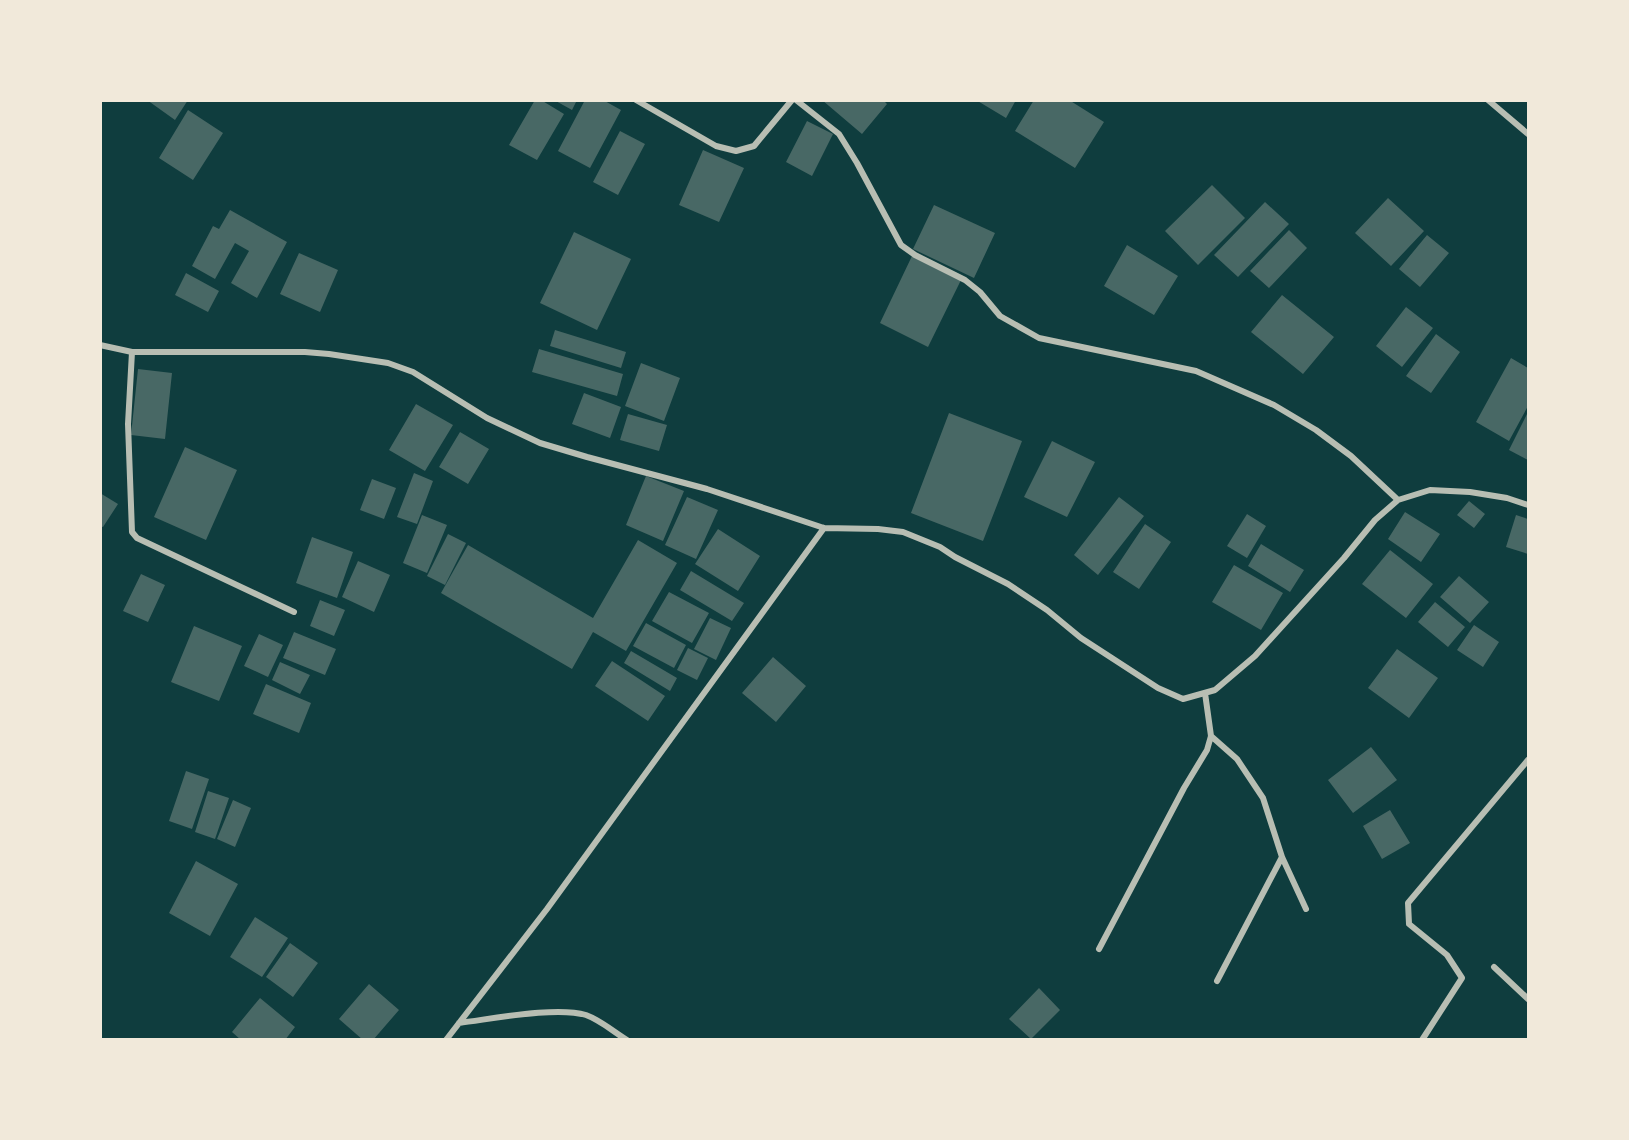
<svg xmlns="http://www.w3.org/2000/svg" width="1629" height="1140" font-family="Jost,sans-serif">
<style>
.building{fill:#486865}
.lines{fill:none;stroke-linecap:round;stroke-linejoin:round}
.minor{stroke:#b8beb3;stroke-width:6}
</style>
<rect width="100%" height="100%" fill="#0f3d3e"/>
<path class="building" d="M147,100H188L175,120Z
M535,100H541L564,114L537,160L509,145Z
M554,100H577L572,110Z
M585,100H603L621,110L590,168L558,151Z
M822,100H883L887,104L862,134Z
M976,100H1016L1006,118Z
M1034,100H1069L1104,122L1075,168L1015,131Z
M188,110L223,133L193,180L159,158Z
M807,121L833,134L812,176L786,162Z
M620,131L645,144L618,195L593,182Z
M703,150L744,168L719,222L679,205Z
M1212,185L1245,218L1198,265L1165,231Z
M1388,198L1424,231L1391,266L1355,233Z
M1265,202L1289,224L1238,277L1214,255Z
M934,205L995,233L974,278L913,249Z
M230,210L287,242L257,298L231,283L249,251L235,243L215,279L192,266L213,226L219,229Z
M1289,230L1307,248L1269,288L1250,271Z
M574,232L631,259L597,330L540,303Z
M1427,235L1449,253L1420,287L1399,269Z
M1127,245L1178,276L1154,315L1104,286Z
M299,253L338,270L320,312L280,294Z
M912,256L961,280L928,347L880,323Z
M186,273L219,291L208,312L175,295Z
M1282,295L1334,337L1303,374L1251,332Z
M1406,307L1433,328L1402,367L1376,346Z
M555,330L626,352L621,368L550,346Z
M1436,334L1460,352L1431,393L1406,376Z
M539,349L623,374L617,396L532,372Z
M1511,358L1528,368V406L1509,441L1476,422Z
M641,363L680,378L664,421L625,406Z
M138,369L172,373L165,439L131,435Z
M584,393L621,407L610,438L572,424Z
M416,404L453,425L425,471L389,450Z
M1528,412V460L1509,450Z
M949,413L1022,441L983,541L911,513Z
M628,414L667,425L659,451L620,440Z
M460,432L489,449L468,484L439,467Z
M1052,441L1095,462L1067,517L1024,497Z
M185,447L237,470L206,540L154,517Z
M414,473L433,481L417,524L397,517Z
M646,476L684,491L663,541L626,525Z
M372,479L396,488L384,519L360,510Z
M100,493L118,504L103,527L100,526Z
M687,497L718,510L696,559L665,545Z
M1119,497L1144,516L1098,575L1074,555Z
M1469,501L1485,514L1474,528L1457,515Z
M1405,512L1440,534L1421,562L1388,539Z
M1247,514L1266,526L1247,558L1227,546Z
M422,515L447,525L427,573L403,563Z
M1516,515L1528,519V554L1506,547Z
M1145,524L1171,542L1139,589L1113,572Z
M718,529L760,556L738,591L695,564Z
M448,534L466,543L445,585L427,576Z
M312,537L353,552L337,598L296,583Z
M638,540L677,563L626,651L593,632L572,669L441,593L468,545L593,618Z
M1261,544L1304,570L1290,592L1248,566Z
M1390,550L1433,584L1406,618L1362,584Z
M358,561L390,575L374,612L342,597Z
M1234,565L1283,593L1261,630L1212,602Z
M691,571L744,603L732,621L680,590Z
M141,574L165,585L148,622L123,611Z
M1459,576L1489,602L1470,623L1440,597Z
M669,592L709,613L692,643L652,621Z
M320,600L345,610L334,636L310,626Z
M1435,602L1465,627L1448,647L1418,622Z
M710,618L731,628L716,660L694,649Z
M646,623L686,645L674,668L633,646Z
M1474,625L1499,642L1483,667L1457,650Z
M194,626L242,646L219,701L171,682Z
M294,632L336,649L325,675L283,658Z
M259,634L283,645L268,677L244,666Z
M688,648L708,658L697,680L677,670Z
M1397,649L1438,678L1409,718L1368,688Z
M631,651L677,678L670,691L624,663Z
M773,657L806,686L776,722L742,693Z
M612,661L665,696L648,721L595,686Z
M280,662L310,675L300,694L272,680Z
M266,684L311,703L299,733L253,714Z
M1371,747L1397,780L1353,813L1328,780Z
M186,771L209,779L192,829L169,821Z
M208,791L229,798L215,839L195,832Z
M233,800L251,808L235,847L217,839Z
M1390,810L1410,843L1382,859L1363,826Z
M196,861L238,884L210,936L169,913Z
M255,917L288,938L262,977L230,957Z
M290,943L318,963L293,997L266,977Z
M369,984L399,1010L373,1040H363L339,1019Z
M1039,988L1060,1010L1031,1039L1009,1019Z
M260,998L295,1027L285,1040H241L232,1032Z"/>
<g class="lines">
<path class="minor" d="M636,100L716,146L736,151L754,146L792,100
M796,100L839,134L857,163L901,245L915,255L965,280L980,292L1000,316L1039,338L1196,371L1274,405L1316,430L1351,456L1398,500
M1488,100L1528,134
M100,345L132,352H305L329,354L388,363L413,372L487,418L540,443L587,457L707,489L824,528L878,529L903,532L940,547L955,557L1008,584L1047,610L1081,638L1158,688L1183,699L1215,690L1255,656L1344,558L1375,520L1398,500L1430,490L1470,492L1507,498L1528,505
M132,352L128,424L132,532L137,538L294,612
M1211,736L1237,759L1263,798L1282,857L1217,981
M1282,857L1306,909
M1099,949L1184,788L1207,750L1211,736L1205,693
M1494,967L1528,999
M459,1023C492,1019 556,1006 586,1015C600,1020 614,1032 627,1040
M446,1040L547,909L824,528
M1422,1040L1462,978L1447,955L1409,924L1408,903L1528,760"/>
</g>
<rect width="1629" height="1140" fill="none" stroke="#f1e9da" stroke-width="204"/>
</svg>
